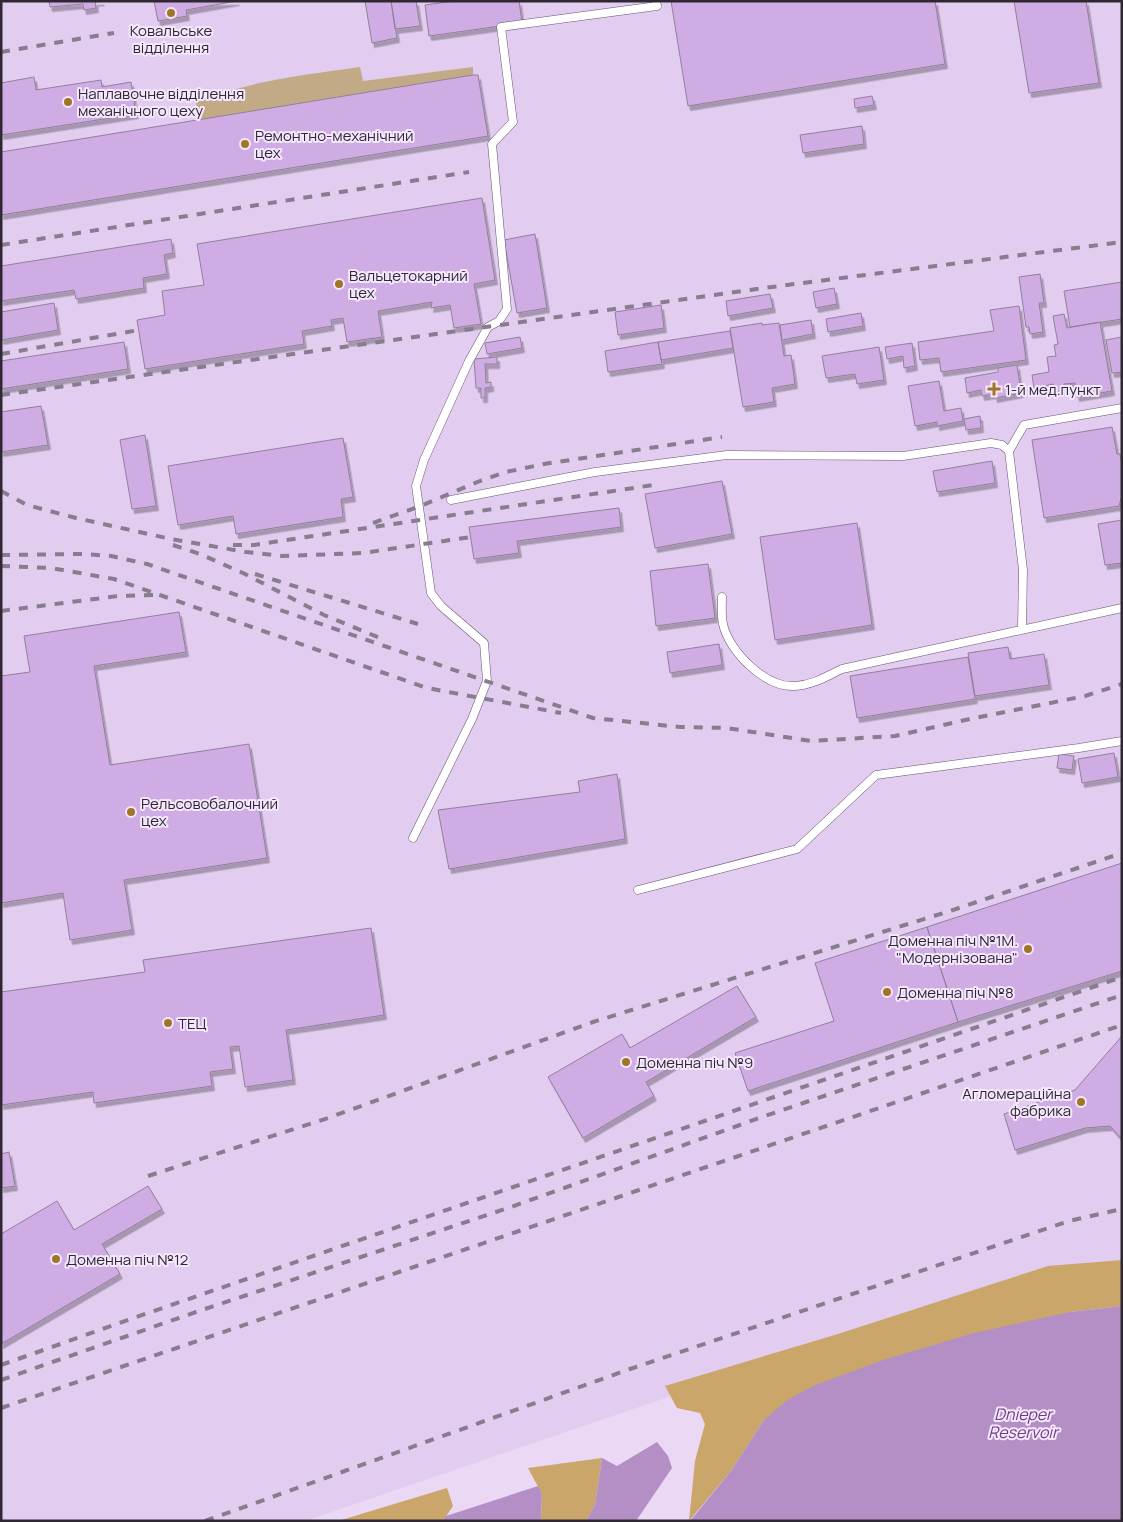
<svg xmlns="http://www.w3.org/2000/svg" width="1123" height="1522" font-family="Manrope,sans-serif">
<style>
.built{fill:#e2ccef}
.green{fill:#c1aa85}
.forest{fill:#caa66a}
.water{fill:#b38fc6}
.building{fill:#d0ace5;stroke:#91809a;filter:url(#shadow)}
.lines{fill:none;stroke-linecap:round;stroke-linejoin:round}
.service-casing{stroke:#64556d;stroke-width:9}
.service{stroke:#fff;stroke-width:8}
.rail{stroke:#887c8f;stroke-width:4;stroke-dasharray:9 9;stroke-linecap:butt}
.poi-dot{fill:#a07525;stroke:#f5e7fe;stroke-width:2}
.labels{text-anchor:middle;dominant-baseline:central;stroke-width:4;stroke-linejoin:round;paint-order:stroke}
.poi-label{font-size:15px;fill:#2f2833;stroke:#f5e7fe;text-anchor:start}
.water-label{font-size:16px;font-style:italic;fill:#6b3d82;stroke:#f5e7fe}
</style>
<defs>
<filter id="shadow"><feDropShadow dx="2.5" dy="4.5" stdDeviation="0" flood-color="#0004"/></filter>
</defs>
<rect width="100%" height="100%" fill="#ead8f4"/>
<path class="built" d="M1,1H1122V1262L686,1391L305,1521H1Z"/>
<path class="green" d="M360,67L363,81L473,67V75L199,120L196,102C249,81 304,75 360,67Z"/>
<path class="forest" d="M1122,1260V1306L1070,1312L764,1420L731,1471L689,1521L695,1461L705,1424L700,1413L677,1408L665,1386L838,1334L1048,1266Z
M602,1458L595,1505L586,1521H536L541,1519L542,1494L528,1468Z
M447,1488L453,1506L443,1521H338Z"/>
<path class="water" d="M1122,1306V1521H690L731,1471L764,1420L786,1401L813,1386L883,1360L974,1333L1070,1312Z
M657,1442L668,1456L672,1468L636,1521H586L595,1505L602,1458L617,1466Z
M538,1486L542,1494L541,1519L536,1521H443L446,1516Z"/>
<path class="building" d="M49,1H102L95,2L96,8L84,10L83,4L50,7Z
M154,1H237L186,10L187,16L158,21Z
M365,1H391L397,38L372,43Z
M391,1H416L420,26L395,29Z
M454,1H519L522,23L429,36L425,5Z
M671,1H935L945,64L688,106Z
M1014,1H1086L1099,83L1029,93Z
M473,75H478L488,136L1,215V152Z
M34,77L36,90L101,80L102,87L131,82L136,114L1,135V83Z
M872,96L874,105L855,108L854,99Z
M862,126L864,144L803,153L800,135Z
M482,198L495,280L474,284L481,324L454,328L450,305L431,308L432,302L378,311L382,337L347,342L343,318L331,320L332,326L302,331L304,344L145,369L137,320L165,315L162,291L204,285L197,244Z
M535,234L547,308L517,313L504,240Z
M171,239L173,253L164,255L167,274L143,278L144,288L76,299L74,290L1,301V266Z
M1040,274L1044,303H1039L1043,332L1030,334L1029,327H1026L1019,277Z
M1122,282V319L1070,327L1064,291Z
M834,288L837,304L816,308L813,292Z
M770,294L773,308L728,316L726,301Z
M54,303L58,330L1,340V312Z
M661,305L664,328L618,335L615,312Z
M1019,306L1026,360L941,372L939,358L920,360L918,342L994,331L990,310Z
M861,313L863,326L828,332L826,319Z
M1064,314L1067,328L1100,322L1112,391L1077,397L1075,383L1064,384L1065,390L1054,392L1053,384L1034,388L1032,375L1049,372L1047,357L1056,356L1054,345L1058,344L1053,316Z
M811,320L813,334L782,340L780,325Z
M762,323V325L779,323L784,356L791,355L795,384L772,388L774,402L743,407L730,328Z
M730,331L733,348L661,360L658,342Z
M520,337L522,348L487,354L485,343Z
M1122,337V372L1112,373L1106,340Z
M124,342L128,369L1,389V361Z
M658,342L662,364L608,372L605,351Z
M912,343L915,366L904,368L903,356L887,359L885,347Z
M879,347L884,380L857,384L855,374L826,378L822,356Z
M497,357V364H485L486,383L491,382V387L485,388V398H481V388H476L474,359Z
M1017,365L1021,393L995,398L994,394L982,396L981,390L967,393L965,378L998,372V368Z
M939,381L944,411L961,408L963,421L937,426V422L915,426L908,386Z
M41,406L48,445L1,452V412Z
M980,416L981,428L966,430L964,419Z
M1112,427L1117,454H1120L1122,465V495L1119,506L1044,518L1032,440Z
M145,435L156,506L132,509L120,440Z
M343,438L353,497L341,499L343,517L236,534L233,516L178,525L168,466Z
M992,461L995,483L937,492L933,471Z
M722,481L732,534L655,548L645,494Z
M619,508L621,527L517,541L519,553L474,559L469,527Z
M1122,520V563L1105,565L1098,524Z
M857,523L872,625L775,640L760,537Z
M708,564L715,618L656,626L650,571Z
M179,612L186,652L94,666L110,765L249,744L267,858L124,880L132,930L70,940L63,893L1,903V676L30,672L24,636Z
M719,644L722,665L670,673L667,652Z
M1008,647L1010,659L1044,654L1049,685L975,696L968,653Z
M968,657L975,699L857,718L850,676Z
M1114,753L1118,777L1082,783L1078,759Z
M1059,754L1074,756L1072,770L1057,768Z
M617,774L625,839L449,869L438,810L580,792L578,781Z
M1122,863V971L958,1022L927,927Z
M927,927L958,1022L748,1091L735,1053L834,1021L815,963Z
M371,928L384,1015L286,1030L293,1080L245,1087L239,1046L230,1047L233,1069L210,1072L212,1086L94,1103L93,1092L1,1105V992L145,972L143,960Z
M737,986L756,1017L646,1082L654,1096L583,1138L548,1077L622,1034L630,1048Z
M1122,1036V1139L1110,1126L1085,1128L1015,1150L1004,1114L1075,1090Z
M9,1152L15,1186L1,1188V1154Z
M148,1186L162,1209L102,1244L120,1274L1,1344V1234L57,1201L74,1230Z"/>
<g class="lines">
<defs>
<path id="service" d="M1009,451L1023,570L1022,629
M451,500L595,472L727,455L903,456L991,443L1002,445L1009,451L1024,425L1122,408
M722,597C722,606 721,616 723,624C729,652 766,688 795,686C813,685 827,676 842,669L1122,608
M413,838L472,719L487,681L484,643L441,606L431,593L416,486L424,460L469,361L488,327L499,321L507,309L492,144L513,122L501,27L657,6L656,1
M638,890L797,849L876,775L1079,748L1122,741"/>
</defs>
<use href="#service" class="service-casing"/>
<use href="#service" class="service"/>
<path class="rail" d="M1,52L114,33
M1,245L469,172
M1,354L139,330
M1,395L764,288L1122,242
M1,491L27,505L76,518L171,539L246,552L282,556L363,553L471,537
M373,523L418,507L480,481L506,472L544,464L722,437
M173,545L200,554L243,573L324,615L380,638
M233,545H254L280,541L660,484
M1,555L83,554L111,556L147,564L593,718L680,727L727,728L811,741L895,736L970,719L1085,696L1122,684
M1,566L51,568L114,579L427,688L561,713
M255,574L418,624
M1,611L118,596L153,595
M148,1176L328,1118L593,1022L950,911L1122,853
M1,1365L148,1313L1122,977
M1,1380L196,1312L511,1207L762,1117L1122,995
M1,1408L1122,1025
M205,1521L630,1369L1069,1221L1122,1209"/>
</g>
<g class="poi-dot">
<circle cx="171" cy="13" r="5"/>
<circle cx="68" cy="102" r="5"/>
<circle cx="245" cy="144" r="5"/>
<circle cx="339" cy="284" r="5"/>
<path d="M991.5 381.5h5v5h5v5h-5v5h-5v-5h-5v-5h5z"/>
<circle cx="131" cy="812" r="5"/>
<circle cx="1028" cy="949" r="5"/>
<circle cx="887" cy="992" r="5"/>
<circle cx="168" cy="1023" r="5"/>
<circle cx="626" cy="1062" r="5"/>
<circle cx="1081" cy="1102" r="5"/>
<circle cx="56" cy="1259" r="5"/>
</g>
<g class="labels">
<g class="poi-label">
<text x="171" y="30" text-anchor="middle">Ковальське<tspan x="171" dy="17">відділення</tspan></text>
<text x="78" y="93">Наплавочне відділення<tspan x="78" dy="17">механічного цеху</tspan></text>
<text x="255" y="135">Ремонтно-механічний<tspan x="255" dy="17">цех</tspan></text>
<text x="349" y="275">Вальцетокарний<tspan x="349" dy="17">цех</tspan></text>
<text x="1005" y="389">1-й мед.пункт</text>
<text x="141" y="803">Рельсовобалочний<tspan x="141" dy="17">цех</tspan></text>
<text x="1018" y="940" text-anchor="end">Доменна піч №1М.<tspan x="1018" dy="17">"Модернізована"</tspan></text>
<text x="897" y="992">Доменна піч №8</text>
<text x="178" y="1023">ТЕЦ</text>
<text x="636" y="1062">Доменна піч №9</text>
<text x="1071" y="1093" text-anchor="end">Агломераційна<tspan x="1071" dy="17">фабрика</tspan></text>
<text x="66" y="1259">Доменна піч №12</text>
</g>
<g class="water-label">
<text x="1023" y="1414">Dnieper<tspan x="1023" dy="18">Reservoir</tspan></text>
</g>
</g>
<rect width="1123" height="1522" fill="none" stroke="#2f2833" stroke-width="5"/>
</svg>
